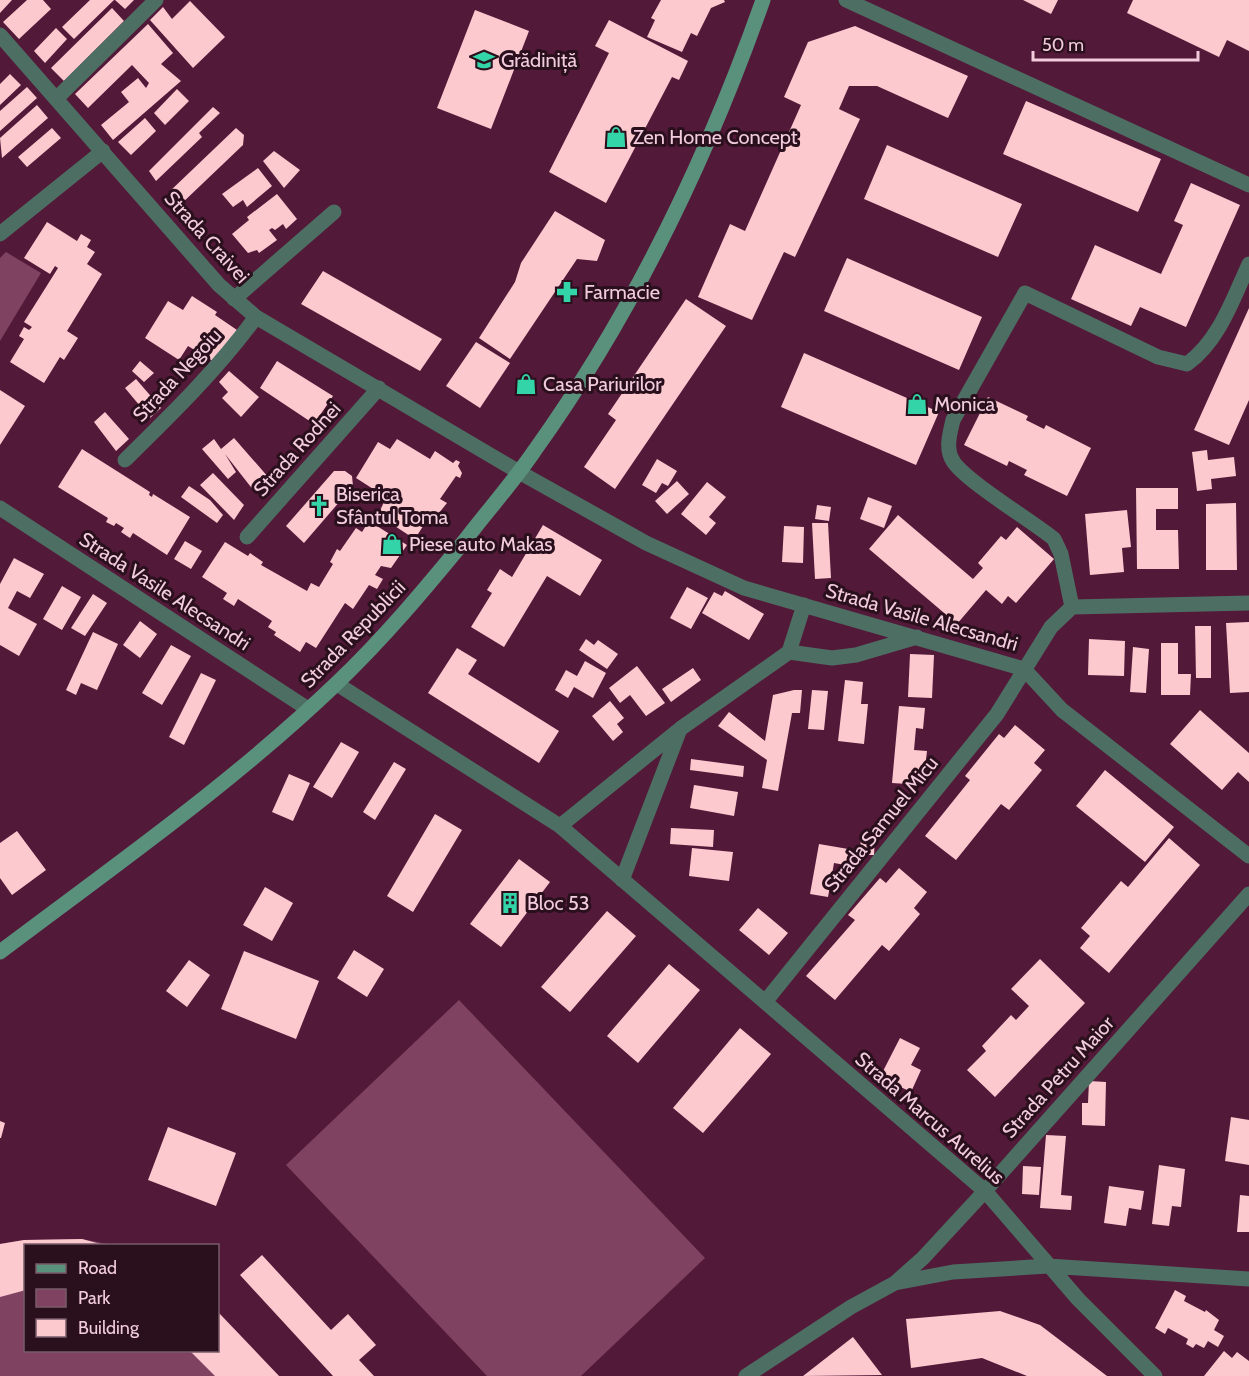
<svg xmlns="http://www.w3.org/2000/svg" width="1249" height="1376" font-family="Cabin,sans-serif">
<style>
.green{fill:#7f4261}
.building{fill:#fcc9cf}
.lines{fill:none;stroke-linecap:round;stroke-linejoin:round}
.street{stroke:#4d6f63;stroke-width:15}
.secondary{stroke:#5a917d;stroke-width:15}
.labels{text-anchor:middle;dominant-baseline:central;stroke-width:6;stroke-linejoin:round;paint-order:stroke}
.poi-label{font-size:20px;fill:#f2ccdd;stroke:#2a101d;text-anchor:start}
.street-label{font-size:20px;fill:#f2ccdd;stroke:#2a101d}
</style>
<rect width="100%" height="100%" fill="#531939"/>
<path class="green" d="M6,252L41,273L0,341V258Z
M459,1000L705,1258L581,1376H487L286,1165Z
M82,1239L113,1245L26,1246V1350H218V1312L279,1376H0V1244L24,1240Z"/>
<path class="building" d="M0,0H12L0,13Z
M27,0H43L51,9L19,39L3,22Z
M90,0H114L74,39L62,27Z
M115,0H134L125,9Z
M661,0H724L725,2L711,8L697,36L691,33L682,52L647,37L655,20L651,18Z
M1023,0H1058L1051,14Z
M1133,0H1249V51L1227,40L1219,57L1127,13Z
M190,1L225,37L193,68L150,20L163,7L172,19Z
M112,8L124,21L64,81L51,68Z
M475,10L529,31L491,129L437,108Z
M609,20L688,61L679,80L672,77L606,203L549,172L609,53L595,46Z
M148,24L173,53L161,64L181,81L113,140L101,125L129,102L121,92L138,78L146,88L149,83L132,65L88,108L75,94Z
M855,26L968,76L948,118L877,86H849L839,109L860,119L795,257L784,252L752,320L698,297L730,224L745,231L801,105L784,97L808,42Z
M56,28L67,39L45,63L34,51Z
M10,74L21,85L0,105V84Z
M27,87L37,98L0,131V111Z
M177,89L189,101L165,125L154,113Z
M1026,101L1161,159L1138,212L1003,154Z
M37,105L48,118L2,158L0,138Z
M213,107L220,113L199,133L202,137L156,181L149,171Z
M145,118L156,131L131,155L118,142Z
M52,128L61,138L27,167L18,157Z
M236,128L244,135L243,145L179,206L168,193Z
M887,145L1022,204L998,257L864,199Z
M274,151L300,170L284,188L263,161Z
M258,168L272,186L247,207L243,200L233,207L222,194Z
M1191,183L1240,205L1186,327L1140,307L1131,326L1071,299L1095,245L1161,274L1183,225L1174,221Z
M277,194L297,219L286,229L283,224L275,230L272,228L269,230L277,240L259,253L257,250L248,253L232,234L249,220L247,217Z
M555,211L605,240L597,261L577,259L510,359L479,338L515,282L521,263Z
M47,222L77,241L81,234L91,240L87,247L95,252L87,264L102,274L67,331L78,338L64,360L60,357L44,383L10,362L24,339L19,336L24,327L29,330L32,327L24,322L58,268L55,266L50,274L24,258Z
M847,258L982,317L959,370L824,311Z
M323,271L442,339L420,371L301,304Z
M192,296L217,312L215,315L237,330L216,363L188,346L179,360L145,338L168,301L183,310Z
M686,299L726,326L615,489L584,467L616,420L608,414Z
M1249,308V400L1229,445L1194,430Z
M476,342L510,363L480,408L446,386Z
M804,353L939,412L916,465L781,407Z
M140,361L154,373L144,382L132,371Z
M277,361L333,396L314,424L260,388Z
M229,371L259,397L241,417L222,398L228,392L219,382Z
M136,379L161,408L150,418L125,388Z
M0,390L25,406L0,445Z
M988,397L1028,416L1026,420L1044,429L1046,425L1091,448L1067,496L1024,475L1027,470L1009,461L1007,466L964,445Z
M105,412L129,439L116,451L94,422Z
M234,438L269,478L254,491L225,454L236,472L228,479L202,449L214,439L221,449Z
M397,439L430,459L435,451L453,463L456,460L460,462L458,466L462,473L460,478L456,476L440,499L447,503L431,523L427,520L418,534L410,536L378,515L384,502L379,498L381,494L356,478L378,442L390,449Z
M82,449L150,492L149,495L152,497L153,494L190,517L167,555L133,533L130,538L121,532L124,528L116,523L114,526L106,522L108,518L58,487Z
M1207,450L1208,460L1234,457L1236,476L1211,479L1212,489L1197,491L1192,452Z
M657,459L677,471L668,486L662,483L656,493L642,485Z
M334,471H345L352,476L353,486L304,543L286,526Z
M213,473L244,505L234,520L200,485Z
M677,481L689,494L667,514L655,501Z
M707,482L726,497L709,517L716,523L706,535L681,514Z
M189,486L210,500L223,515L217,523L181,497Z
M1136,488H1178V509H1156V530H1178L1179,569H1137Z
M868,497L892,506L884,528L860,519Z
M1236,503L1237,570H1206V504Z
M817,505L831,507L829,521L815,519Z
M1127,510L1131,547L1122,548L1124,572L1090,575L1085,514Z
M898,515L973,579L983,568L978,563L1001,536L1006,540L1017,527L1054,559L1016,603L1008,596L1002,604L986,590L957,624L869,549Z
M369,521L407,545L391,568L381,566L375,575L383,579L377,589L369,585L353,609L345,603L316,648L306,642L300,652L274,635L276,632L268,627L272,621L238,599L234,606L223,599L227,593L202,577L225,542L248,556L250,553L263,562L261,565L307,591L311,583L319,587L333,564L330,562L337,549L340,551L356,528L362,532Z
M812,523H828L831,578L815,579Z
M543,525L602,560L580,596L547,576L504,647L471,627L492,593L487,590L500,569L512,577Z
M784,526L804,527L803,563L782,562Z
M185,541L202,551L191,569L174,559Z
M14,558L44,574L30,598L17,591L8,608L37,624L19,656L0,645V584Z
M62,586L81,597L62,630L43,619Z
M687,587L708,598L691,629L670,618Z
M725,591L764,614L749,640L702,613L714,592L722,596Z
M93,594L107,603L85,636L71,628Z
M140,621L157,634L140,658L123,645Z
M1249,622V692L1230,693L1226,623Z
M1195,626H1211V678H1196Z
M93,632L118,644L97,690L81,683L76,695L66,690Z
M586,639L594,645L598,640L618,654L607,669L579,650Z
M1089,639L1125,641L1124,676L1088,675Z
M1161,643H1178V674H1191L1190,695H1161Z
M171,645L191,656L162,705L142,693Z
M1133,647L1149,649L1146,693L1130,692Z
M457,648L477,660L468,674L559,731L539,763L428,693Z
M910,654L934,655L932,698L908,697Z
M585,661L606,673L593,698L574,687L568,698L555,690L566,670L577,676Z
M637,666L665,703L646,716L630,695L620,703L609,688Z
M693,668L701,680L671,702L662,689Z
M201,673L216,680L184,745L169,737Z
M845,680L863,682L861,704H868L864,744L838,741Z
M794,690H802L800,713H792L778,791L762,788L767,760L718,726L729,712L765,741L773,695Z
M812,690L828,691L824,730L808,729Z
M610,701L624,718L617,724L623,732L613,741L592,716Z
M899,706L925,708L923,729L916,728L914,750L927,751L923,785L892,783Z
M1200,710L1249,753V782L1238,772L1222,790L1170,744Z
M1015,725L1045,750L1034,763L1042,770L1009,810L1001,804L956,860L925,836L970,780L965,776L999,734L1004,738Z
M341,742L359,752L332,798L313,787Z
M691,759L744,766L743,777L690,770Z
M394,762L406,769L375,820L363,812Z
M1105,770L1174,827L1145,862L1076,806Z
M289,774L310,783L293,821L272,812Z
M694,785L738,792L734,816L690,808Z
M435,814L462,830L413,912L387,896Z
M671,828L714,830L713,847L670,844Z
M17,831L46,870L12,895L0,878V843Z
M861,835L875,836L874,855H860Z
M1169,838L1200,865L1109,973L1080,948L1090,936L1081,928L1121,881L1128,887Z
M819,844L854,850L851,866L834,863L828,897L810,894Z
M692,848L733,852L729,881L689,876Z
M519,859L550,882L501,947L470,924Z
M899,868L927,892L914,908L920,914L889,951L882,945L835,1000L806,976L855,920L848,915L880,878L886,883Z
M265,887L293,903L272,941L243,925Z
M758,908L788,933L769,955L739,930Z
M607,911L636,936L570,1012L541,987Z
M354,950L384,969L367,997L337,978Z
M244,951L319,981L296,1039L221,1009Z
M1040,959L1085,1003L995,1097L967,1070L986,1051L982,1046L1011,1015L1016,1020L1029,1006L1011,989Z
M189,960L210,975L187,1007L166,991Z
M669,964L700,990L638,1063L607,1036Z
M740,1028L771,1054L703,1133L673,1108Z
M900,1038L920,1048L911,1065L921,1070L911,1092L880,1077Z
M1089,1081L1106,1082L1105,1126L1082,1125V1103H1088Z
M1231,1117L1249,1120V1165L1225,1161Z
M0,1121L5,1123L1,1138H0Z
M168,1127L236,1153L216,1206L148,1180Z
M1046,1135L1066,1136L1061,1195L1072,1196L1071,1210L1040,1208Z
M1159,1165L1185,1169L1181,1207L1172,1206L1169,1226L1152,1224Z
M1023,1166L1041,1167L1039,1195L1022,1194Z
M1109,1186L1144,1191L1141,1210L1129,1208L1126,1226L1104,1223Z
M1240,1195L1249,1196V1232H1237Z
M82,1239L108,1246H26V1290L0,1297V1244L24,1240Z
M262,1255L331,1330L348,1314L376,1345L359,1360L374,1376H333L240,1275Z
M1175,1290L1186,1296L1184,1301L1205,1312L1206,1310L1219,1320L1214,1330L1224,1336L1218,1347L1208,1341L1204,1348L1196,1344L1193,1348L1186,1344L1188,1339L1168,1328L1165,1334L1155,1328Z
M1000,1311L1040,1325L1107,1376H1027L982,1358L911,1368L906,1319Z
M218,1312L279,1376H215L189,1350H218Z
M853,1337L882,1375L803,1376Z
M1224,1351L1232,1358L1237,1352L1249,1361V1376H1204Z"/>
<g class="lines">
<path class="street" d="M846,0L1249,185
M0,35L219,285L256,317L519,472L646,543L744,588L1024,669
M57,98L156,0
M0,234L103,151
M234,299L334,212
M125,460C172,414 217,370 256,317
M0,508L308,709
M247,537L379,388
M1072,607L1061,554L1054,539C1032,521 964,480 953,461C945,449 950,433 953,420L1025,293L1158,357L1187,364C1219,341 1233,299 1249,264
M789,652L832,658L856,655L917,637
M1024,669L1062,710L1249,856
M337,684L560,826L985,1191L1078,1299L1155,1376
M560,826L680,729L789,652L804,605
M622,880L680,729
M765,1002L997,714L1051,627L1072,607L1249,603
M895,1283L923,1258L985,1191L1249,894
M746,1376L851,1307L895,1283L953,1272L1048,1266L1249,1279"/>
<path class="secondary" d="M0,952C114,866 234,782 337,683C384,638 425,589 466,539C489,509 514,481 535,450C633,313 707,159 763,0"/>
</g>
<defs>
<symbol id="school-bare" viewBox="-9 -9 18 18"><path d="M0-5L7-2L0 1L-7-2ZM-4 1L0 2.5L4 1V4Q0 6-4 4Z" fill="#32d4a8" stroke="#2a101d" stroke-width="2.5" paint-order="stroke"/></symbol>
<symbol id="shop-bare" viewBox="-9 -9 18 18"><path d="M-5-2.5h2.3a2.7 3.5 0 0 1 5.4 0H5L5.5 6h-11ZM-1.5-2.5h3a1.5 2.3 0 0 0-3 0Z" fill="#32d4a8" stroke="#2a101d" stroke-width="2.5" paint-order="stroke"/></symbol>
<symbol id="pharmacy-bare" viewBox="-9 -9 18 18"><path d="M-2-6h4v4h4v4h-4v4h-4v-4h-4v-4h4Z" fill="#32d4a8" stroke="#2a101d" stroke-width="2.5" paint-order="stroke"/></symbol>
<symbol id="church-bare" viewBox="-9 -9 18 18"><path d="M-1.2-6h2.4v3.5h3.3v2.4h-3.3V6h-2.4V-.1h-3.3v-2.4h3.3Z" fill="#32d4a8" stroke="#2a101d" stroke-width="2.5" paint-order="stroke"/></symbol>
<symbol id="building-bare" viewBox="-9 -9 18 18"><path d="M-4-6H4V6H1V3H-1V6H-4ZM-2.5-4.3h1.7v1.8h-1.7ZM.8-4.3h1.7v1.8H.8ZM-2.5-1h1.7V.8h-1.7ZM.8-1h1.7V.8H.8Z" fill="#32d4a8" stroke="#2a101d" stroke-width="2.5" paint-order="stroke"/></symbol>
</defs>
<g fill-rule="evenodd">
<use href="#school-bare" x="469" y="45" width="30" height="30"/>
<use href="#shop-bare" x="601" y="122" width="30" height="30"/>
<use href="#pharmacy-bare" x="552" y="277" width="30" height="30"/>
<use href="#shop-bare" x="511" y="369" width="30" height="30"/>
<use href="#shop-bare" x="902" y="389" width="30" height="30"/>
<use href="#church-bare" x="304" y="491" width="30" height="30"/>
<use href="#shop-bare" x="377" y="529" width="30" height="30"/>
<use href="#building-bare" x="495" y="888" width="30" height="30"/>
</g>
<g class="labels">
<g class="poi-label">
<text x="501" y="60">Grădiniță</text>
<text x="633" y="137">Zen Home Concept</text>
<text x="584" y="292">Farmacie</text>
<text x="543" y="384">Casa Pariurilor</text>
<text x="934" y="404">Monica</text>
<text x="336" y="494">Biserica<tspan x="336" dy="23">Sfântul Toma</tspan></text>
<text x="409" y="544">Piese auto Makas</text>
<text x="527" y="903">Bloc 53</text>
</g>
<g class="street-label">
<text transform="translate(207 237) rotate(48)">Strada Craivei</text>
<text transform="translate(177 375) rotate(-47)">Strada Negoiu</text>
<text transform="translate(297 449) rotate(-48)">Strada Rodnei</text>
<text transform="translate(165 591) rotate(33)">Strada Vasile Alecsandri</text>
<text transform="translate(922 617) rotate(16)">Strada Vasile Alecsandri</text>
<text transform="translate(353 634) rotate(-46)">Strada Republicii</text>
<text transform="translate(881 824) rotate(-51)">Strada Samuel Micu</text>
<text transform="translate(1058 1077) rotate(-48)">Strada Petru Maior</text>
<text transform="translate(930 1118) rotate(41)">Strada Marcus Aurelius</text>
</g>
</g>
<rect x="24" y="1244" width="195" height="108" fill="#2a101d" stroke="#7a5b6a" stroke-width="1.5"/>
<rect x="36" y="1264" width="30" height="9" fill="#5a917d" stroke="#7a5b6a" stroke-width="1.5"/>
<text x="78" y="1274" font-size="18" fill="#f2ccdd">Road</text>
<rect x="36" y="1289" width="30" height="18" fill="#7f4261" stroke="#7a5b6a" stroke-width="1.5"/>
<text x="78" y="1304" font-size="18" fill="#f2ccdd">Park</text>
<rect x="36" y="1319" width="30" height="18" fill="#fcc9cf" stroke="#7a5b6a" stroke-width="1.5"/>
<text x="78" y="1334" font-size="18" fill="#f2ccdd">Building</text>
<path d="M1033 51v9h165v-9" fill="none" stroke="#f2ccdd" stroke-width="3"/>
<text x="1042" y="51" font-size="18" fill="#f2ccdd" stroke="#2a101d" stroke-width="4.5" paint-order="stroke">50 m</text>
</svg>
